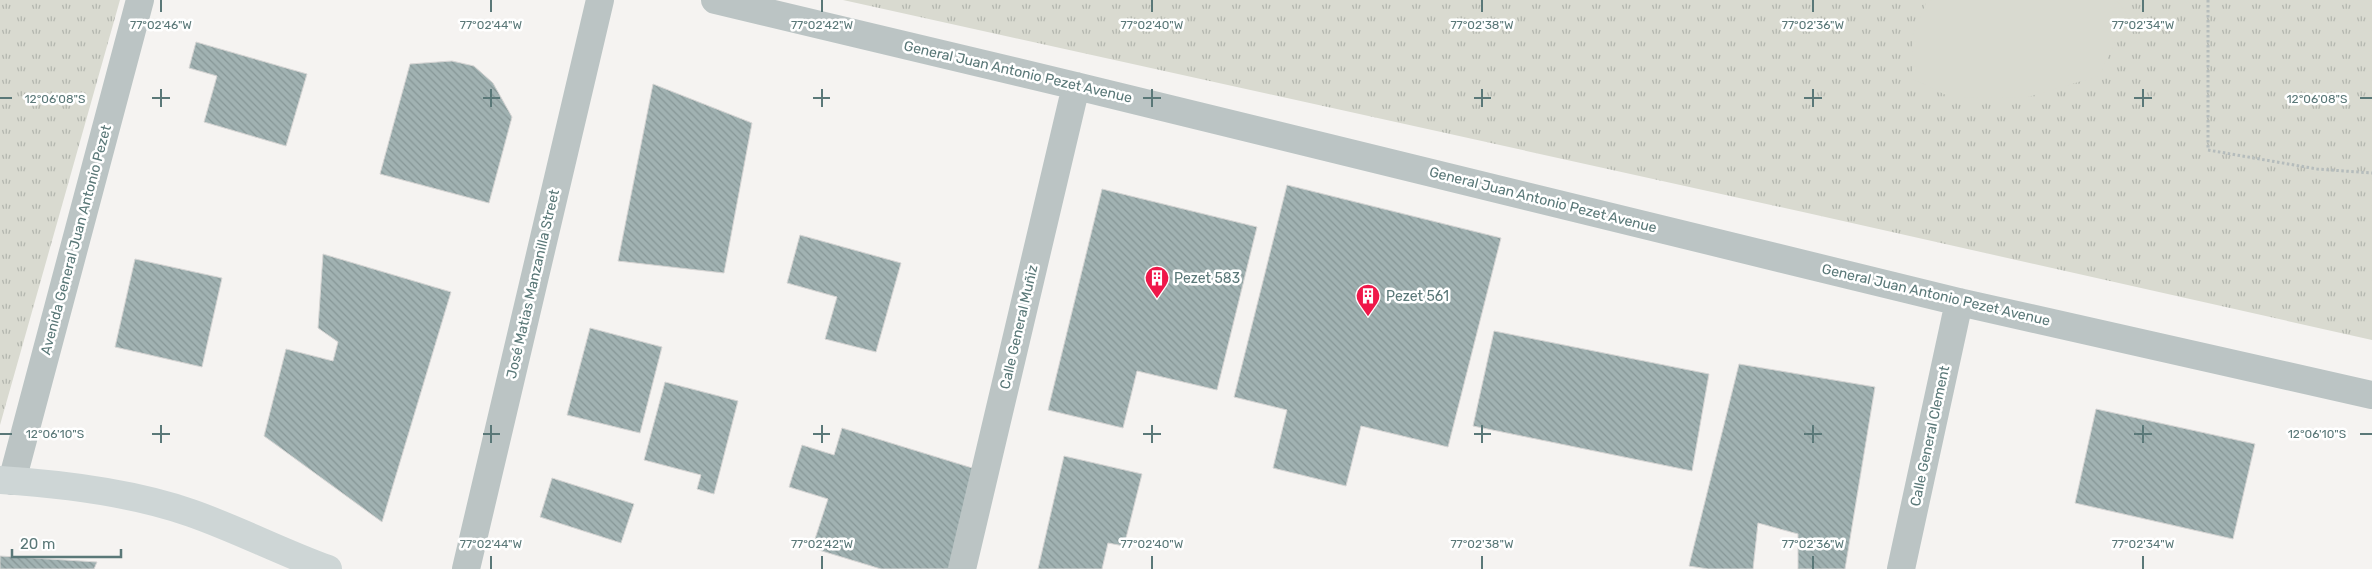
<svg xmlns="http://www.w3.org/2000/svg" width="2372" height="569" font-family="Rubik,sans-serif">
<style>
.grass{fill:url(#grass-tufts)}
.pitch{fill:#d9dad0}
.building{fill:url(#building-back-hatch);stroke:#d6d5d4}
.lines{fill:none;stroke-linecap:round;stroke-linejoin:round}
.path{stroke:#b5bcbc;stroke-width:3;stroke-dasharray:2.5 2.5;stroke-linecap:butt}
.street{stroke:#bbc4c4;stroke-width:28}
.secondary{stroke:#ced6d6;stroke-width:28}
.ticks{fill:none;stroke:#5a7878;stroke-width:2}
.labels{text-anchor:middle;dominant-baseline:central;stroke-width:5;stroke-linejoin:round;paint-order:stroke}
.street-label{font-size:14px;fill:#5a7878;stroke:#fff}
.poi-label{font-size:14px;fill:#5a7878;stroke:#fff;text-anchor:start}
.ticks-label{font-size:12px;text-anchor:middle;fill:#5a7878;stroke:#fff;stroke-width:5;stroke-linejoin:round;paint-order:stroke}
</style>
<defs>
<pattern id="grass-tufts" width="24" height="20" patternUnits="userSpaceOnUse" patternTransform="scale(1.25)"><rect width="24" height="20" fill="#d9dad0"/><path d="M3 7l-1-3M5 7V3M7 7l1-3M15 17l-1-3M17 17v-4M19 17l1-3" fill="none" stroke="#b3b6ae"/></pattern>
<pattern id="building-back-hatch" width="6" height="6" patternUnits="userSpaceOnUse" patternTransform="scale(1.25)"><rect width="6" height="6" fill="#a1b2b2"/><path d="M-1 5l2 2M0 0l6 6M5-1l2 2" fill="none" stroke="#869696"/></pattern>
</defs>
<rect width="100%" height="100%" fill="#f5f3f1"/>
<path class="grass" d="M0,0H120L0,425Z
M843,0H2372V340L1803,212Z"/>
<path class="pitch" d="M1933,0H2116L2128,15L2099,76L2028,97L1952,98L1913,79L1912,37L1926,3Z"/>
<path class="building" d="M196,42L307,74L286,146L204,122L217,76L189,68Z
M452,61L474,66L493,83L512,117L489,203L380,174L410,64Z
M653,84L752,123L724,273L618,261Z
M1287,185L1501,238L1448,447L1361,426L1346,486L1273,468L1287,410L1234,397Z
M1102,189L1257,227L1217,390L1137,371L1123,428L1048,410Z
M800,235L901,263L876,352L825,339L837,297L787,283Z
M323,254L451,292L382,522L264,436L286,349L333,361L338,342L318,328Z
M135,259L222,278L202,367L115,347Z
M590,328L662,347L640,433L567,415Z
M1494,331L1709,374L1692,471L1473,426Z
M1739,364L1875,387L1845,569H1798V534L1758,523L1753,569H1708L1689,566Z
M665,382L738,401L714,494L697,489L701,475L644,460Z
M2096,409L2255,444L2233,539L2075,503Z
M842,428L982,471L951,569H881L812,548L828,499L789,487L802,445L834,455Z
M1064,456L1142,474L1124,546L1108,543L1102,569H1038Z
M552,478L634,504L621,543L540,517Z
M0,556L97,562L94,569H0Z"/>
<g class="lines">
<path class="path" d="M2208,0V150L2317,169L2372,173"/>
<path class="street" d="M715,0L1076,86L1959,302L2372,395
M12,481L140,0
M466,569L600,0
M962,569L1076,86
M1901,569L1959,302"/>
<path class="secondary" d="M0,480C63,484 131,492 191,513C237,529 281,552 328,569"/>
</g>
<path class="ticks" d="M161,0V12M491,0V12M822,0V12M1152,0V12M1482,0V12M1813,0V12M2143,0V12M161,89V107M491,89V107M822,89V107M1152,89V107M1482,89V107M1813,89V107M2143,89V107M0,98H12M152,98H170M483,98H500M813,98H830M1143,98H1161M1474,98H1491M1804,98H1822M2134,98H2152M2360,98H2372M161,425V443M491,425V443M822,425V443M1152,425V443M1482,425V443M1813,425V443M2143,425V443M0,434H12M152,434H170M483,434H500M813,434H830M1143,434H1161M1474,434H1491M1804,434H1822M2134,434H2152M2360,434H2372M491,556V569M822,556V569M1152,556V569M1482,556V569M1813,556V569M2143,556V569"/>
<defs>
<symbol id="building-pin" viewBox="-11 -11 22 30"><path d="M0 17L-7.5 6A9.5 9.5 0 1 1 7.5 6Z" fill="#ef1749" stroke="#fff"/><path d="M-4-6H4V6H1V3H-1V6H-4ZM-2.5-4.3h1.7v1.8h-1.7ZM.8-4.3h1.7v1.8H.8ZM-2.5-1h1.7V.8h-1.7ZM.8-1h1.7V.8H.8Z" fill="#fff"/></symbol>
</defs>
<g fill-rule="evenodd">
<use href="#building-pin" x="1143" y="264" width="28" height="38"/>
<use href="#building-pin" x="1354" y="282" width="28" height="38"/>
</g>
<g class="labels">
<g class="street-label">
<text transform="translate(1018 72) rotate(13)">General Juan Antonio Pezet Avenue</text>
<text transform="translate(1543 200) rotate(14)">General Juan Antonio Pezet Avenue</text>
<text transform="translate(76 240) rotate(-75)">Avenida General Juan Antonio Pezet</text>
<text transform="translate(533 284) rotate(-77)">José Matias Manzanilla Street</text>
<text transform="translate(1936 295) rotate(13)">General Juan Antonio Pezet Avenue</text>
<text transform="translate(1019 327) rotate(-77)">Calle General Muñiz</text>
<text transform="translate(1930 436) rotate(-78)">Calle General Clement</text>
</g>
<g class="poi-label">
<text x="1174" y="278">Pezet 583</text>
<text x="1386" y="296">Pezet 561</text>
</g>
</g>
<g class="ticks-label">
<text x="161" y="29">77°02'46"W</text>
<text x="491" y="29">77°02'44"W</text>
<text x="822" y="29">77°02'42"W</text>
<text x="1152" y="29">77°02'40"W</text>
<text x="1482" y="29">77°02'38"W</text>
<text x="1813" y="29">77°02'36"W</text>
<text x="2143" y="29">77°02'34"W</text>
<text x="55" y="103">12°06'08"S</text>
<text x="2317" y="103">12°06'08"S</text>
<text x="55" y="438">12°06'10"S</text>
<text x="2317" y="438">12°06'10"S</text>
<text x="491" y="548">77°02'44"W</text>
<text x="822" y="548">77°02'42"W</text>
<text x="1152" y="548">77°02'40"W</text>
<text x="1482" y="548">77°02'38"W</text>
<text x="1813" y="548">77°02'36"W</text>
<text x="2143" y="548">77°02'34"W</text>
</g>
<path d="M12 549v8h109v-8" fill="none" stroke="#5a7878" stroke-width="2.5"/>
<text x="20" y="549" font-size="15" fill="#5a7878" stroke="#ffffff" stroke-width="4" paint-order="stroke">20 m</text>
</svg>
